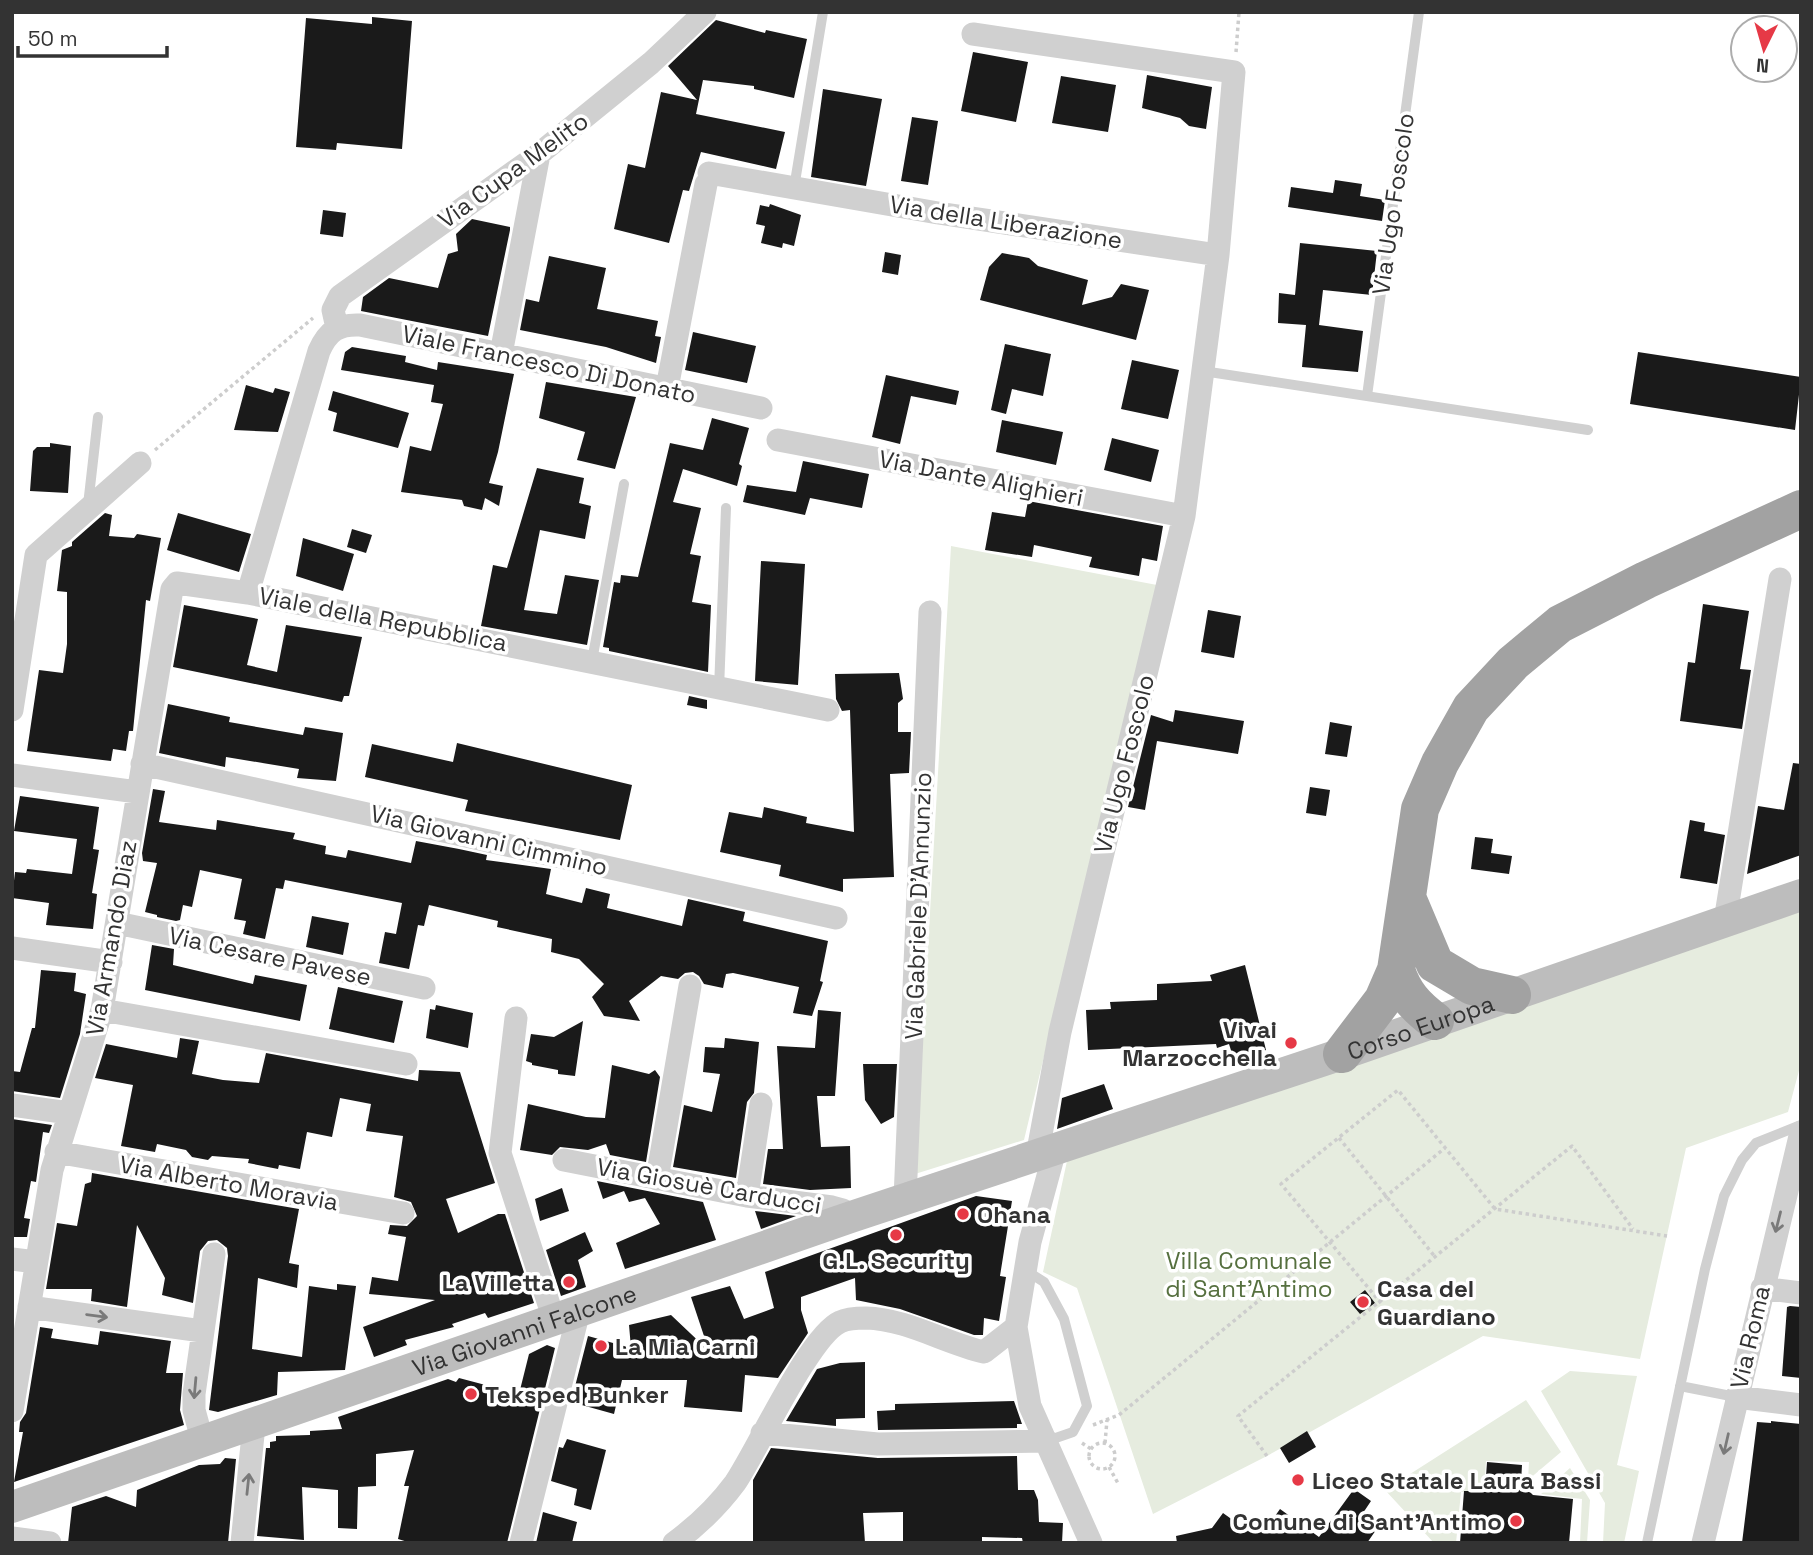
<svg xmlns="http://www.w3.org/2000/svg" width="1813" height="1555" font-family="'Space Grotesk',sans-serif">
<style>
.green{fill:#e6ecdf}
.building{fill:#1a1a1a}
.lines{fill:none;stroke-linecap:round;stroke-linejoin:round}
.path{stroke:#cdcdcd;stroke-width:3.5;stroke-dasharray:3.5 3.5;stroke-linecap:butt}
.service{stroke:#d0d0d0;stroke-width:10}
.minor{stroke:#d0d0d0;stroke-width:23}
.secondary{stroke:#bdbdbd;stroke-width:32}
.trunk{stroke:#a2a2a2;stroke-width:38}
.oneway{stroke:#7a7a7a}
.poi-dot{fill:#e63946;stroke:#fff;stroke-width:2.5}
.labels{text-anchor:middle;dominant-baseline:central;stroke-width:7;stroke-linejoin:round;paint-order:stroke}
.street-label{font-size:24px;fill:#333;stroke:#fff}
.poi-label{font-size:24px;font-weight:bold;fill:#333;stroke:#fff;text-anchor:start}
.park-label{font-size:24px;fill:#56703f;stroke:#fff}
</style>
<rect width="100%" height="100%" fill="#fff"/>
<path class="green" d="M951,546L1157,585L1024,1140L915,1174Z
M1801,908V1063L1788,1112L1686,1148L1640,1359L1483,1336L1267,1456L1153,1514L1077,1288L1043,1272L1067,1161Z
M1570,1371L1637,1376L1617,1465L1639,1471L1624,1543H1603L1605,1503L1541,1391Z
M1526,1400L1561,1452L1528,1480L1529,1462L1486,1461L1484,1489L1461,1492L1456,1543H1434L1385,1490Z
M1570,1468L1590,1500L1587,1543H1580L1582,1499L1541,1494Z"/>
<path class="building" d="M372,17L412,21L402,149L337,143L336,150L296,147L306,18L372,24Z
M716,20L765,33L766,30L807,39L794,98L754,89V86L703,80L696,114L785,132L776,169L701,152L689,191L683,190L669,243L614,229L628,164L645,168L661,92L697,100L668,66Z
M973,52L1028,62L1016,122L961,111Z
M1147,75L1212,87L1206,129L1189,126L1180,118L1142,108Z
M1061,76L1116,85L1108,132L1052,123Z
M823,89L882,99L866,186L811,177Z
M912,117L938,121L928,185L901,181Z
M1335,180L1362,184L1360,196L1385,200L1382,221L1288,207L1291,187L1333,193Z
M770,204L801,215L794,246L783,243L782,248L761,243L765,226L756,224L760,205L769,207Z
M323,210L346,213L343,237L320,234Z
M472,219L510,227V230L488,336L361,311L363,297L389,278L438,288L448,254L458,251L456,234Z
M1300,243L1377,251L1372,295L1323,290L1319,325L1363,331L1358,372L1302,367L1306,325L1278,323L1279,293L1295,295Z
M885,252L901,255L898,275L882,272Z
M1002,253L1029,258L1038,266L1088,280L1082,305L1112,297L1121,284L1149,290L1136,340L980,300L989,267Z
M549,256L606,268L597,309L658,321L655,336L661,337L656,363L606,347L520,330L526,299L539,302Z
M693,332L756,346L747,383L685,370Z
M1005,344L1051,354L1043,396L1012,389L1006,414L991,410Z
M352,347L406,356L405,362L437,370L438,362L514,374L498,452L489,483L503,486L499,506L485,498L482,510L464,506L462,500L401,492L410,446L431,451L443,404L431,402L434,385L341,370L345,352Z
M1638,352L1801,377L1795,430L1630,404Z
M1132,360L1179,370L1168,419L1121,409Z
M886,375L959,391L956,405L911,396L900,444L872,437Z
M546,382L636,397L615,469L577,460L585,432L539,418Z
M246,385L273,393L275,388L290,392L278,432L234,430Z
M333,391L409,413L398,448L333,431L337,413L328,410Z
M712,418L749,428L739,464L742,466L737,486L683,469L673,502L701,508L690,554L701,556L692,602L711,605L708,672L609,651V648L603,647L614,582L620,583L621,575L638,577L670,443L703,450Z
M1002,420L1063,432L1056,465L996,452Z
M1112,438L1159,450L1151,482L1104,470Z
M50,443L71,446L68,493L30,491L33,451L37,447H50Z
M803,461L869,474L862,508L810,498L805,515L743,502L747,485L796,492Z
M537,468L584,478L579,503L591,506L585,539L540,530L524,610L557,614L565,575L599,580L587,645L481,626L493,565L507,568Z
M1028,501L1163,526L1157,561L1142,558L1139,576L1089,567L1092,557L1034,545L1032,557L985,550L992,512L1025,517Z
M105,513L112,515L109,536L134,538L137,534L161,538L150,601L146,600L133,731H129L126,751L113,749L111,761L27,751L39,670L63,673L67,644V592L57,591L62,550L72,546V542Z
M178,513L251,534L239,572L167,550Z
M352,529L372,535L366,553L347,547Z
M303,538L354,554L343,591L296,576Z
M761,561L805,564L798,685L755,681Z
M1703,604L1749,611L1740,669L1751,670L1742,729L1680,721L1688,662L1695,663Z
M184,605L258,619L247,665L277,672L286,625L362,637L349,696H344L342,702L173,667Z
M1208,610L1241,616L1234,658L1201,652Z
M899,673L903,699L898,703V732H911L909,773L890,774L894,877L843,879V892L779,876L781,865L720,852L729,812L762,818L764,807L807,817L806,823L854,832L850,710L842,711L836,699L835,674Z
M689,696L707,700V709L687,705Z
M168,704L230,717L229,722L303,735L305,727L343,733L336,781L297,778L299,769L226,757L225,767L159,753Z
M1175,710L1244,721L1238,754L1157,741L1145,810L1128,807L1151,715L1173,722Z
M1330,722L1352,726L1347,757L1325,754Z
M457,743L632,785L620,840L465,811L468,800L365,777L372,744L453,762Z
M1793,763L1801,764V855L1747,874L1758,806L1784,810Z
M1310,787L1330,790L1326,816L1306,813Z
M153,789L165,791L159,822L216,830L217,820L295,833L293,839L326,846L325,854L346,858L348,850L411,863L416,841L459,849L487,855L486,860L551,869L546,894L582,903L586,888L610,894L607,908L682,926L688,899L745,912L743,921L828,941L820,981L823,982L812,1016L793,1013L799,987L733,973L726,974L723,988L704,984L699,976L693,972L685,973L678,979L661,976L629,1001L640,1021L604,1016L592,997L604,984L579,959L551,952L552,939L497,927L498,921L429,905L424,926L418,925L409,969L379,963L385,932L396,934L402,903L285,880L283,889L276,888L265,939L243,934L246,921L234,919L242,879L200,870L192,907L183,905L180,920L176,921L157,917V915L145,912L157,863L143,861L142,853Z
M20,796L99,807L93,849L99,850L92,893L97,894L93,929L46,925L49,903L12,898L15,872L26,873L27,869L72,874L77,839L14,831Z
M1690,820L1705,823L1704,831L1725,835L1717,884L1680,878Z
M1475,837L1493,839L1491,853L1512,856L1509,874L1471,869Z
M312,916L349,923L343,955L306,947Z
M152,945L174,949L173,965L253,984L255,975L307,985L300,1021L145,990Z
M1245,965L1266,1050L1234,1060L1229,1044L1217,1048L1216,1044L1088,1050L1086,1010L1111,1009L1110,1002L1157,1000V984L1212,981L1210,975Z
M41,970L76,973L74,991L86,994L80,1034L60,1098L12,1091V1071L20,1072L32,1028H35Z
M338,987L403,1001L394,1043L329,1029Z
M436,1005L473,1013L468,1048L426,1038L430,1009L435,1010Z
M818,1010L841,1012L835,1096H817L821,1147L850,1146L851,1188L810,1190L763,1184L768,1149H783L777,1046L815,1048Z
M583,1021L575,1076L558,1074V1070L532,1065V1063L526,1061L531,1034L554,1037Z
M180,1038L199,1041L192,1074L223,1080L259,1083L266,1053L418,1081L419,1070L460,1072L495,1183L446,1199L458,1233L498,1214H505L534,1303L488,1318L485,1313L452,1324L454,1327L405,1340L407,1345L374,1357L363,1327L435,1300L369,1294L372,1277L398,1281L406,1237L388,1234L390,1225L407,1226L417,1216L411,1202L394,1197L403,1136L366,1131L371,1104L340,1098L332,1137L307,1132L300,1169L279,1165L278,1169L248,1163L249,1159L212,1156L208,1160L192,1157L186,1150L157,1144L155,1152L121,1146L133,1085L95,1078L106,1044L177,1058Z
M725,1038L759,1042L754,1093L747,1102L736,1178L673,1167L684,1105L712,1112L720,1074L703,1072L705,1047L724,1048Z
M863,1064H897L894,1117L881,1124L865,1100Z
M612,1065L649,1074L655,1070L660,1077L646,1162L610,1155L606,1144L588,1150L560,1147L552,1155L520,1150L528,1104L586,1117L605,1118Z
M1104,1084L1113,1109L1057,1129L1062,1098Z
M12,1119L52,1125L49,1133L43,1132L36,1182L31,1181L24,1218L30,1219L27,1237H12Z
M92,1173L299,1209L289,1263L299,1265L297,1288L258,1278L252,1349L302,1357L309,1286L337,1290V1284L356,1286L345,1370L278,1372L277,1395L218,1412L209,1410L228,1256L227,1248L217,1240L208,1241L200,1251L193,1303L162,1295L165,1278L137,1225L127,1307L91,1301L92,1289H46L57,1223L77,1226L85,1184L91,1182Z
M597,1181L703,1202L716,1240L625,1269L616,1243L660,1224L645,1198L629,1202L624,1191L603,1199Z
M562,1188L569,1211L540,1221L535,1199Z
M976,1196L1012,1201L1000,1276L1006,1277L999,1321L984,1318L983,1335H974L900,1309L856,1300L855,1278L801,1297V1310L808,1333L778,1378L745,1375L742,1412L684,1407L687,1380H622L614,1414L571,1402L588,1336L631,1348L629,1325L671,1315L709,1351L691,1297L730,1286L744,1319L774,1308L765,1272Z
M755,1211L796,1216L761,1229Z
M585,1232L593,1251L578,1260L586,1287L561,1296L546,1250Z
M1365,1290L1375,1303L1360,1314L1350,1302Z
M1790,1306L1801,1307V1378L1782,1376L1787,1307Z
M40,1327L53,1329L51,1338L98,1345L100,1331L171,1341L166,1373H183L180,1410L184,1425L14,1482L23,1432H19L20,1422L26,1413Z
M547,1345L555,1348L507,1543H411L398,1539L409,1486H404L414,1450L376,1454V1486L358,1487L357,1529L338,1528V1490L302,1487L304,1540L257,1536L266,1448H270V1442L276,1441V1436L310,1435V1431L342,1429L338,1417L448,1379L456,1382L459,1378L519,1394L529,1354Z
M865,1362V1418L836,1419V1426L786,1421L817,1369L840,1363Z
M1014,1401L1022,1424H1017V1428L878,1430L877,1411L895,1410V1404Z
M1771,1421L1801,1424V1543H1742L1757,1422L1771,1423Z
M1307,1431L1316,1447L1289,1463L1280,1448Z
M567,1439L606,1450L591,1510L574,1505L577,1489L551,1481L559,1447L563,1448Z
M771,1448L878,1458L1017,1456L1018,1490H1034L1038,1500L1039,1522L1063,1523L1062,1543H1023L1022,1538L982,1537V1543H903V1512L863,1513L865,1543H753V1480Z
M225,1458L236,1459L228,1543H68L72,1507L106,1496L136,1507L137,1490L199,1465L220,1464Z
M1487,1462L1522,1465L1521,1483L1533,1495L1573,1499L1569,1543H1460L1464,1491H1485Z
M1354,1489L1371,1501L1359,1519L1376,1530L1367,1543H1177L1176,1536L1212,1528L1223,1513L1244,1528L1251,1518L1266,1529L1280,1509L1319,1537Z
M543,1512L577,1522L572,1543H536Z"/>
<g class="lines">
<path class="path" d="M1236,52L1239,12
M155,450L313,318
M1339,1138L1436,1258
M1381,1303L1281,1184L1398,1090L1495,1209L1667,1236
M1093,1425L1119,1415L1445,1148
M1089 1456a13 13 0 1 1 26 0a13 13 0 1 1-26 0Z
M1082,1443L1091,1449
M1105,1443L1107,1420
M1267,1456L1238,1416L1572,1146L1633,1229
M1109,1467L1119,1485"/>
<path class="service" d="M794,188L823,12
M1203,371L1588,430
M1367,396L1419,12
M88,505L98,417
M592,661L624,484
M719,689L726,508
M1025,1270L1044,1282L1064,1319L1087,1406L1073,1432L1047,1441
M1680,1386L1736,1397
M1647,1543L1705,1269L1724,1196L1742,1160L1756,1143L1801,1125"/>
<path class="minor" d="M973,34L1234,72L1218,255L1184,516L1060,1032L1037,1156
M709,173L938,213L1218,255
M337,328L333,310L340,296L539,154L651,63L705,12
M501,354L539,154
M667,388L706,184
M778,440L1184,516
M248,593L319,351C328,331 338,324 360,325L761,408
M12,710L36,555L140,463
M142,764L836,918
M12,775L137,792
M1725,921L1780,579
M117,923L424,988
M12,948L111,962
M102,1010L406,1064
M516,1018L500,1153L554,1320
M12,1105L69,1113
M1055,1150L1030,1242L1016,1327L1030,1406L1091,1543
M56,1152L403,1213
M564,1160L747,1196L832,1207L843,1210L851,1217
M657,1179L690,986
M747,1196L761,1104
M905,1199L930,612
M12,1259L36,1262
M1762,1288L1801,1293
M29,1307L202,1331
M1736,1397L1801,1405
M12,1411L52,1170L102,1010L172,589L177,583L248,593L828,710
M762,1433L878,1444L1047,1441
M203,1443L194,1410V1394L214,1254
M12,1538L50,1543
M242,1543L254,1425
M521,1543L579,1311
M674,1543C697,1526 718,1506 735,1483C757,1451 809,1336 840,1322C846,1319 859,1318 866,1318C907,1319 945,1343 984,1352L1016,1327
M1703,1543L1801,1132"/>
<path class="secondary" id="s1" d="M12,1507L851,1217L1342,1054L1801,895"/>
<path class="trunk" d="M1408,900L1435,964L1472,986L1512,995
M1396,970C1404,994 1415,1006 1435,1021
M1342,1054L1383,1000L1396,970L1420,809L1440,763L1471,708L1513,663L1560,624L1646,580L1801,509"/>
</g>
<defs><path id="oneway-shaft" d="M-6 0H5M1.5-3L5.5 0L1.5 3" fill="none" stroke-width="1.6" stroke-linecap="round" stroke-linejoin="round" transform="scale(1.75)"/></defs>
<g class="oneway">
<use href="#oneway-shaft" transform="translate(1778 1222) rotate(104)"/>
<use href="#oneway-shaft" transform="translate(97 1316) rotate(8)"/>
<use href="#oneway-shaft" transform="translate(195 1388) rotate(95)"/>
<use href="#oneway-shaft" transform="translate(1726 1444) rotate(103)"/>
<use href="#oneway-shaft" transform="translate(248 1484) rotate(-84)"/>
</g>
<g class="poi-dot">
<circle cx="1291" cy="1043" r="7"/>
<circle cx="963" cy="1214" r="7"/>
<circle cx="896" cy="1235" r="7"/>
<circle cx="569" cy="1282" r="7"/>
<circle cx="1363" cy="1302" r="7"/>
<circle cx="601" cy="1346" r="7"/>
<circle cx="471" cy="1394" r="7"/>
<circle cx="1298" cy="1480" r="7"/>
<circle cx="1516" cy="1521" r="7"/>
</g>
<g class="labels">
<g class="street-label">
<text transform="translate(513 170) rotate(-36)">Via Cupa Melito</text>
<text transform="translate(1393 204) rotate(-82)">Via Ugo Foscolo</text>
<text transform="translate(1006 222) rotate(9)">Via della Liberazione</text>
<text transform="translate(549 364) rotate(12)">Viale Francesco Di Donato</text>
<text transform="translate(981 478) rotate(11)">Via Dante Alighieri</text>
<text transform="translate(383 619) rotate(11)">Viale della Repubblica</text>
<text transform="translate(1124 764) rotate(-76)">Via Ugo Foscolo</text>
<text transform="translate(489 840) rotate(13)">Via Giovanni Cimmino</text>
<text transform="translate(918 906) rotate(-88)">Via Gabriele D'Annunzio</text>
<text transform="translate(111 938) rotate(-80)">Via Armando Diaz</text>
<text transform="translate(270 956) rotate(12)">Via Cesare Pavese</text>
<text stroke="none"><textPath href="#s1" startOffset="1488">Corso Europa</textPath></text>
<text transform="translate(229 1183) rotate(10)">Via Alberto Moravia</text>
<text transform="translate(709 1186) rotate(10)">Via Giosuè Carducci</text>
<text stroke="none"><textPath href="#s1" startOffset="542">Via Giovanni Falcone</textPath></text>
<text transform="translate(1750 1337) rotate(-77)">Via Roma</text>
</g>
<g class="poi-label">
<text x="1277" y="1029" text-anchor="end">Vivai<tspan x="1277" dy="28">Marzocchella</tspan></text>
<text x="977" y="1214">Ohana</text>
<text x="896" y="1260" text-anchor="middle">G.L. Security</text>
<text x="555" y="1282" text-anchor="end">La Villetta</text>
<text x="1377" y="1288">Casa del<tspan x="1377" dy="28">Guardiano</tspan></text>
<text x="615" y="1346">La Mia Carni</text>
<text x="485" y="1394">Teksped Bunker</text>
<text x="1312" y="1480">Liceo Statale Laura Bassi</text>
<text x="1502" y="1521" text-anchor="end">Comune di Sant'Antimo</text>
</g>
<g class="park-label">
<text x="1249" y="1260">Villa Comunale<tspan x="1249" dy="28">di Sant'Antimo</tspan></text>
</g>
</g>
<rect width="1813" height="1555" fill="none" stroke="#333333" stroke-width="28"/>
<g transform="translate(1764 49) rotate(185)"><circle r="33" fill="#ffffff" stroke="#adadad" stroke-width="2"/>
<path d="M0-5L12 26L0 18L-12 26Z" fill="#e63946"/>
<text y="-10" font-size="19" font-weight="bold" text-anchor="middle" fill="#333333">N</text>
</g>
<path d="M18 46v10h149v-10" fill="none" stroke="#333333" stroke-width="3.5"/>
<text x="28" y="46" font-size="21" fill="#333333" stroke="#ffffff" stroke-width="5" paint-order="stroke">50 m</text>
</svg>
